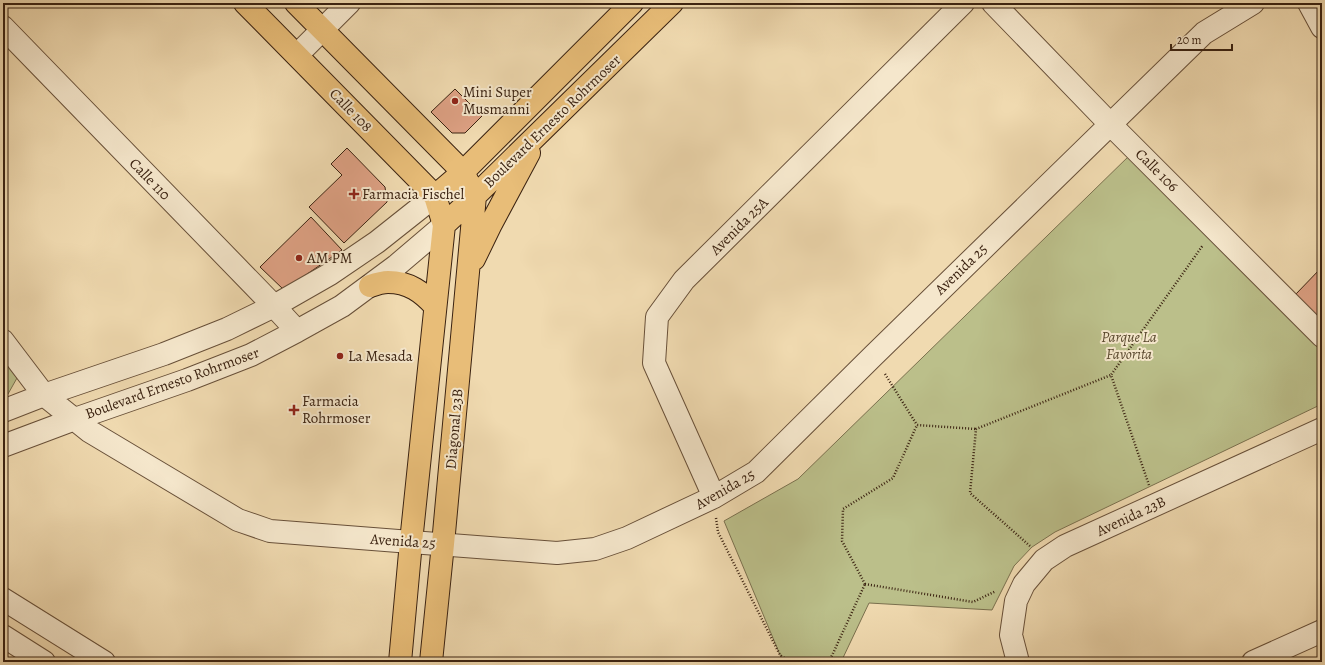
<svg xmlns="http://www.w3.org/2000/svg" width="1325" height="665" font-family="Alegreya,serif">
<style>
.green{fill:#bbbf8a;stroke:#7a704e}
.building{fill:#dea184;stroke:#3a2211}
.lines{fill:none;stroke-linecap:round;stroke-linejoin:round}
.minor-casing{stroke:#685039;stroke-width:24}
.major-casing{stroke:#3a2211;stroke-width:24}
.path{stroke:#3a2211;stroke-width:2.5;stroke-dasharray:1 2;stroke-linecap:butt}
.minor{stroke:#f5e7cc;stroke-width:22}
.major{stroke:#e8bd78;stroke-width:22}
.poi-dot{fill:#8f2418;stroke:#f5e7cc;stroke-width:1.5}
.labels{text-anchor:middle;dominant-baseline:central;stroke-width:4;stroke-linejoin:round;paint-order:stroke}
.poi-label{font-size:15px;fill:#3a2211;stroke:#f5e7cc;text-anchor:start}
.street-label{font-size:15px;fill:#3a2211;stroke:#f5e7cc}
.park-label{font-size:15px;font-style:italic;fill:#5a492f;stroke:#f5e7cc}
</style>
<rect width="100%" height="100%" fill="#f0dab0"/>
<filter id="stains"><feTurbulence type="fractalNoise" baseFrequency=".005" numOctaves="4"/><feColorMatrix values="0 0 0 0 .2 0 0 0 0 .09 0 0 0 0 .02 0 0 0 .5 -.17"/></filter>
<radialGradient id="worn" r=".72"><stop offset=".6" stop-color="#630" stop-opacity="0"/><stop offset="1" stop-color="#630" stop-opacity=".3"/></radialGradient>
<path class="green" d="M1131,154L1322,348V404L1055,532L1032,547L1014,566L992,610L869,603L841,662H783L724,521L798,479Z
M3,359L17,378L8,394L3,396Z"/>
<path class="building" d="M455,89L482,116L465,133H452L431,112Z
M347,148L385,187L387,202L344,243L309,207L342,175L331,164Z
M311,217L342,250L284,290L260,267Z
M1322,267V316L1319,319L1295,295Z"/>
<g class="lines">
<defs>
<path id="minor" d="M993,3L1110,124L1322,336
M1309,3L1322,27
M3,27L274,306L297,331
M297,55L349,3
M3,341L44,395L89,431L238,520L270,531L411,542L557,553L595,549L627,538L714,497L756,472L873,356L1204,33L1253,3
M3,411L44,395L164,354L227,329L274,306L330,274L377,242L435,196
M3,446L75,419L187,380L251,355L297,331L342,306L396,266L444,225
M714,497L654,363L657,317L684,280L963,3
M3,599L104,662
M3,636L44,662
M1018,662L1011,635L1016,601L1024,584L1044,560L1065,546L1322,429
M1253,662L1322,631"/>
<path id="major" d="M245,3L435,196L444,225L411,542L400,662
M296,3L463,172L475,196L443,544L431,662
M435,196L463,172L632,3
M444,225L475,196L672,3
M474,259L491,224L529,153
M370,286C376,284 382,282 388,282C409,282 422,292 435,306"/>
</defs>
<use href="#minor" class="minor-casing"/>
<use href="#major" class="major-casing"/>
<path class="path" d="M885,374L917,425
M1149,485L1111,375L1203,245
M716,518L718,532L780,655L790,662
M1030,546L970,493L976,429L1111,375
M865,584L842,541L843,509L893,478L917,425L976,429
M865,584L973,602L996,591
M829,662L865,584"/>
<use href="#minor" class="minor"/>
<use href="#major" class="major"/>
</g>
<g class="poi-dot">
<circle cx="455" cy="101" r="4"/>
<path d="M352 188h4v4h4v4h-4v4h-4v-4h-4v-4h4z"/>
<circle cx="299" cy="258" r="4"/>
<circle cx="340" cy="356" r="4"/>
<path d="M292 404h4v4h4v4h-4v4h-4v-4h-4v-4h4z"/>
</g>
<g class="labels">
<g class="poi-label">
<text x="463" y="92">Mini Super<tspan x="463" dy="17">Musmanni</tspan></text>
<text x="362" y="194">Farmacia Fischel</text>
<text x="307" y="258">AM PM</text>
<text x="348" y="356">La Mesada</text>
<text x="302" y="401">Farmacia<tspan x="302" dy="17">Rohrmoser</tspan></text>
</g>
<g class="street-label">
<text transform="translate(351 110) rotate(46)">Calle 108</text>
<text transform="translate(552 121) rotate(-44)">Boulevard Ernesto Rohrmoser</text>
<text transform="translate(1157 170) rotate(45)">Calle 106</text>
<text transform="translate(150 179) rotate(46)">Calle 110</text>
<text transform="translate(739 226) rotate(-45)">Avenida 25A</text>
<text transform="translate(961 269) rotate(-44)">Avenida 25</text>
<text transform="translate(172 383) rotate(-20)">Boulevard Ernesto Rohrmoser</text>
<text transform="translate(454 429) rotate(-85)">Diagonal 23B</text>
<text transform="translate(725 489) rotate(-30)">Avenida 25</text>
<text transform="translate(1131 516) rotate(-25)">Avenida 23B</text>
<text transform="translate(403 541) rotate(4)">Avenida 25</text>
</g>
<g class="park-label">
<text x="1129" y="337">Parque La<tspan x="1129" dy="17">Favorita</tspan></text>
</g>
</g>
<rect width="1325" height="665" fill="none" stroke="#f0dab0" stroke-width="16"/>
<rect x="4" y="4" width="1317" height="657" fill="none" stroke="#3a2211" stroke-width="2"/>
<rect x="8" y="8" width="1309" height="649" fill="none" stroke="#3a2211"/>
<path d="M1171 44v6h61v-6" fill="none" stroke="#3a2211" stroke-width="2"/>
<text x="1177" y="44" font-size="12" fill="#3a2211" stroke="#f5e7cc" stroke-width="3" paint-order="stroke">20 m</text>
<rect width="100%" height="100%" filter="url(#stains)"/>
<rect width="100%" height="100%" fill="url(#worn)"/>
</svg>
